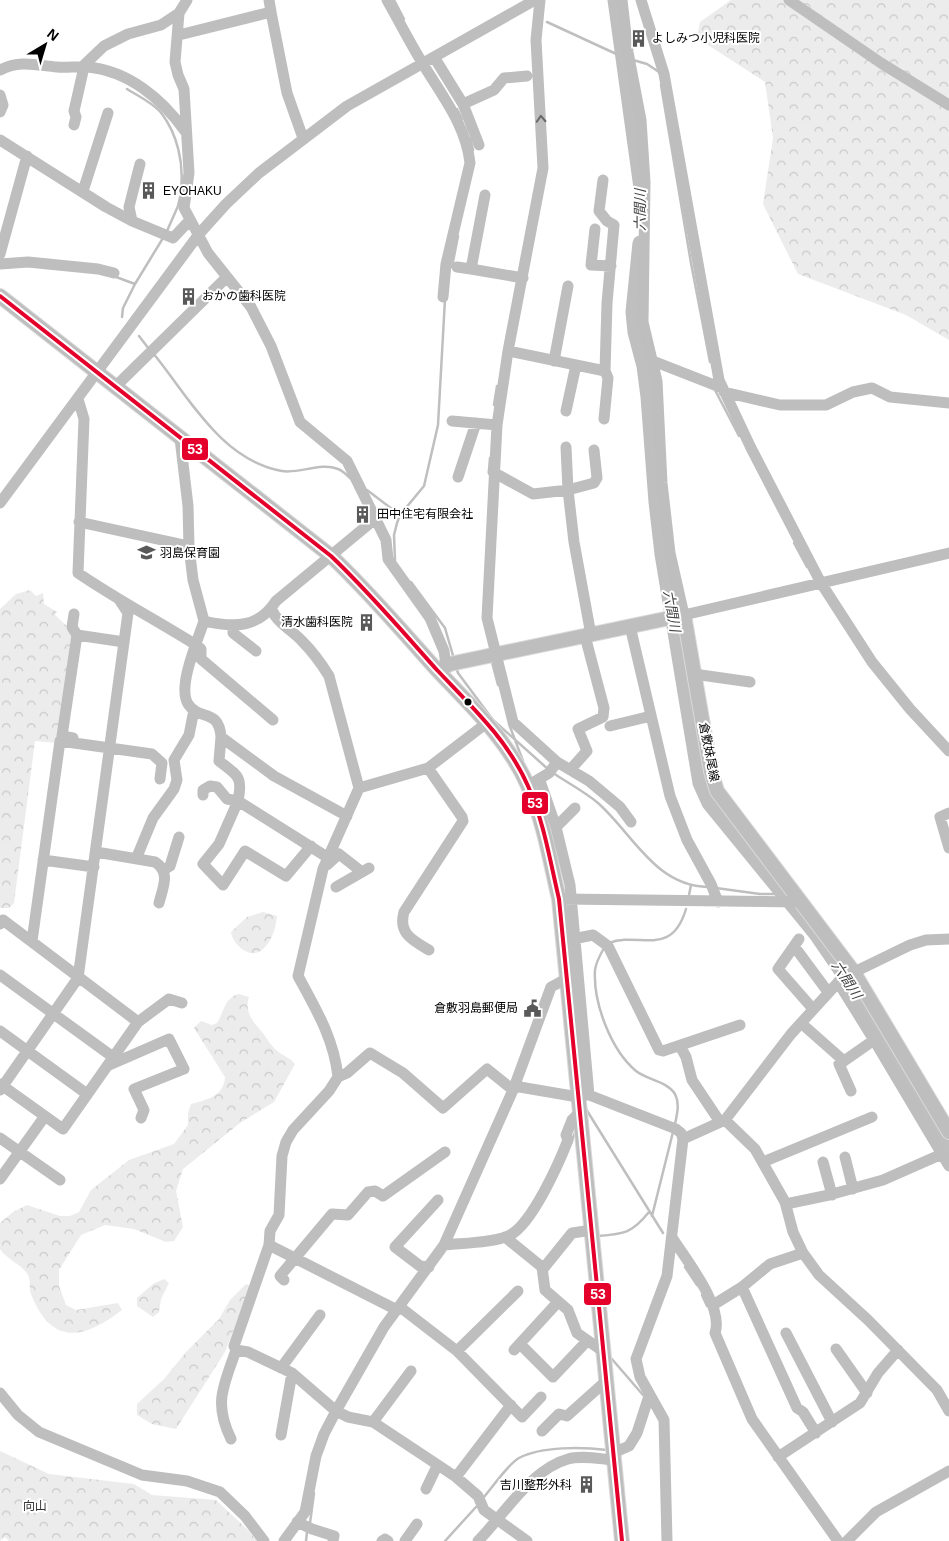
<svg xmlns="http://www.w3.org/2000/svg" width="949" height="1541" font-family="Arial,'Noto Sans JP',sans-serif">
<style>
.forest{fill:url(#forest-crowns)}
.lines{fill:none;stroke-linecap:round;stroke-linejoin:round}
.stream{stroke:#bfbfbf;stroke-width:2.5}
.river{stroke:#bfbfbf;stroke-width:15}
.major-casing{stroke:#dbdbdb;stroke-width:16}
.minor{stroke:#bebebe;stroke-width:11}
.major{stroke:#bebebe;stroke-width:14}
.bus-1-casing{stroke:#fff;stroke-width:8}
.bus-1{stroke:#e4002b;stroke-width:4}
.oneway{stroke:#686868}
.bus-dot{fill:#000;stroke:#fff;stroke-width:2}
.labels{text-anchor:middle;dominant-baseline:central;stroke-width:4;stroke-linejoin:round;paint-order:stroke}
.poi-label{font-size:12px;fill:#000;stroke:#fff;text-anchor:start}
.street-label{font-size:12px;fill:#000;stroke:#fff}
.park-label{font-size:12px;fill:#333;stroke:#fff}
.water-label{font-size:14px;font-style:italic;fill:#444;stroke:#fff}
.line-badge{stroke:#fff;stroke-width:2}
.badge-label{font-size:14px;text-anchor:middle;font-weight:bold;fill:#fff}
</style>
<defs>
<pattern id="forest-crowns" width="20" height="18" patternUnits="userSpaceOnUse" patternTransform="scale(1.25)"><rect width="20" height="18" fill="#ececec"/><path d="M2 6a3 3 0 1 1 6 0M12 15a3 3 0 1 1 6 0" fill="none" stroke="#c9c9c9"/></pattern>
</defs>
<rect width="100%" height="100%" fill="#fff"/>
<path class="forest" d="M731,0H949V340L906,315L798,274L763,204L773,138L765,82L697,38L700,22Z
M30,590L36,596L43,593L44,604L57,612L55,615L69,628L74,638L57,743L35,741L14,903L9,908H0V609L16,594Z
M263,912L277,916C276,927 272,941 263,949C251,961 233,945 231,932L247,917Z
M239,994L249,997C244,1012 253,1022 262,1032C268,1039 271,1047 280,1053C286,1057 290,1058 295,1064L274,1102L240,1123L183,1169L176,1191L183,1227L174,1241L166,1242L134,1229L105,1225L81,1235L59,1270V1286L66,1305L76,1310L118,1303L122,1310C84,1339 52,1347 31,1294C29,1289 31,1281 28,1275C22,1264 7,1260 0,1249V1223L13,1212L27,1205L60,1216H70L79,1212L91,1190L129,1160L174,1144L188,1125V1113L191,1104C207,1100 224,1096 225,1077L194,1028L201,1021L212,1025L217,1023C224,1012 225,997 239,994Z
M164,1279L169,1283L161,1299L159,1312L153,1317L137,1306V1298L153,1284Z
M246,1284L249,1285L250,1288L225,1352L176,1429L152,1424L137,1415V1404L164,1379L186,1352L219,1319L230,1300Z
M0,1451L49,1474L134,1484L152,1495L216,1500L248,1530L257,1541H9L5,1537L0,1541Z"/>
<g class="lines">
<path class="stream" d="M394,0L404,19
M547,22L625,58
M633,60L647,64L659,72
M661,85L691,263L710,362
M127,89C138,96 155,104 162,114C177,134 184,163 181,188
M457,109L462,119
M470,138L473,150
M167,231L178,206L181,193
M452,267L458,236
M116,277L135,284L163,238
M122,317L123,308L135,284
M139,336L149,349
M153,353C189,397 221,460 282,471C300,474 320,462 338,469C342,470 347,475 350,478
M715,390L739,436
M494,405L497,386
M489,470L490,458
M367,490L400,515
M794,543L807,567
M395,560L394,535L397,523L400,515L424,486L438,425L445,299
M411,582L445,628L454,659
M492,662L498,685
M456,667L458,673L493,720L549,770
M509,724L523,761
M553,773C568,783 585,792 598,803C633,834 655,886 708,887
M716,888L760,894H781
M689,895L691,885
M609,943C639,931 671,959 686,909
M604,948C600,955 596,962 595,970C593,1003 611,1050 636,1071C647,1080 667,1081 675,1094C680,1104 677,1114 675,1124
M586,1109L663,1233
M572,1140L576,1130
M652,1216L673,1132
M598,1236C625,1234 632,1233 649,1212
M685,1267L697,1285
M702,1295L707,1306
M611,1358L643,1395
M483,1498C492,1488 508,1464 519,1458C542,1446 583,1447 607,1450
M310,1523L314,1493
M306,1541L307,1532
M445,1541L476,1507"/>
<path class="river" d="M615,0L641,188
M640,243L633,312L635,332L644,366L648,397L656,502L662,554L700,783L709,803L816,934L853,988L949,1148"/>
<defs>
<path id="major" d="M0,296L331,556C369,592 402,631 437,670C471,706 508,740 528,786C544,822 550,861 559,899L622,1541
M438,670L450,664L684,615L711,771L717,791L853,971L949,1132"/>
</defs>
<use href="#major" class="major-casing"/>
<path class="minor" d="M187,0L179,13L175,62L178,75L184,89L189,173L184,208L208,253L251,307L271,346L300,422L347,461L386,540L388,559L430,618L444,651L446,665
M387,0C399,21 410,43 423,64C442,96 466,125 470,163L446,264L443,297
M540,0L536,40L543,168L508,351L497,425L487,618L513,722L557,762L589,781L620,807L631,822
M622,0L628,52L641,120L645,182L643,322L657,381L662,483L670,553L684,615L949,553
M641,0L664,74L719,380L751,448L821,583L872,662L910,709L949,751
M789,0L881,63L949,105
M271,12L287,93L303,138
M179,35L271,12L269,0
M434,57L463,104L479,145
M82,67L104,46L128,34L161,25L179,13
M0,70C20,60 35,65 57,67C67,68 77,66 88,67C129,71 162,99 185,131
M0,95L3,105L0,112
M463,104L494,90L504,78L527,76
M74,125L76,117L74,111L84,67
M0,140L106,207L132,221L173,238L190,220
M603,180L599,211L607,221L614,225L607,303L605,371L608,378L604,419
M83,191L108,113
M485,195L471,269L523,278
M132,221L129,207L140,164
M595,229L591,265L611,266
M0,254L27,156
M0,264L28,262L98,269L114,273
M457,267L471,269
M508,351L605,371
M554,361L568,286
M653,361L722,388
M115,387L227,277
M724,392L780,405H826L853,392L872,388L890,397L949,403
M78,399L84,419L78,573C116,599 156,620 196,645L201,649V659L273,720
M566,411L576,365
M452,421L497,425
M180,438L188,506L189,547L193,580L204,621
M493,472L533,494L568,490L566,447
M458,477L476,423
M0,503L199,234L226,204L259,173L347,106L535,0
M79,522L189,546
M272,610C277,623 293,631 302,641C313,652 321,663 329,676L359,788L323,869L298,976C316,1009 334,1039 338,1077
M233,626V633L256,651
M630,626L670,796L687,840L711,884L718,902
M77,635L124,642
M591,635L574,542L568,490L594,483L597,478L594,450
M694,674L750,682
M610,726L651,716
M73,738L62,736L77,635L72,627L74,614
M428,768L462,817L463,821L404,912C398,933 412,940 429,950
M570,770L587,751L578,729L603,717L604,708L585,636
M540,781L556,827L570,885L589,1095
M534,782L549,773L557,762
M359,788L428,768L488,722
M203,795V790L210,786L217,787L227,799L238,801C243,776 238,776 219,761L221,737
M949,813L940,817L949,848
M347,816L274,776L221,737C219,708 199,721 188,704C177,686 198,640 204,621C234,628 259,628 276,601L375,519
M556,827L575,808
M311,846L286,876L245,851L223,885L203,864L219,844L238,801L327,857
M96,852L155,862C171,872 163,887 159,903
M136,859L153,818L174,789L177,780L174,760L189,735L194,710
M43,860L94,867
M327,865L339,854L362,872
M164,870L170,866L179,837
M336,887L369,868
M563,899L802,902
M0,924L3,920L138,1022L63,1129L0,1084
M799,939L778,969L813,1009
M568,940L593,935L608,946L659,1050L663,1051L740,1025
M32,941L60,741L152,754L162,763L160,779
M794,946L828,992
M0,975L113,1057
M838,982L874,1040
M138,1022L169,999L182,1003
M801,1023L844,1061L874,1040L949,1166
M0,1031L87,1094
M680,1046L686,1057L692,1080L720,1122
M844,1061L839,1064L851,1091
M107,1066L169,1039L184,1069L134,1089L144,1110L141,1118
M514,1086L578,1097
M0,1090L78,978L128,613L120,601
M513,1090L487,1069L443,1108L403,1073L370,1053L347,1073L338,1077L329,1091L293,1130L286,1142L282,1156L279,1215L270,1231L269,1245L234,1346L236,1350L248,1352L292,1373L336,1411L348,1417L373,1422L456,1477L478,1496L484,1510L527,1541
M577,1095H589L676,1129L681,1133L683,1139L667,1276L636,1359L640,1377L664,1420L667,1541
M725,1120L755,1149L785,1202L793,1232L803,1253L819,1275L868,1320L937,1390L949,1411
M0,1138L60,1180
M683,1139L725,1120L791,1034L842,978L910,945L926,940L949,939
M845,1157L853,1189
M763,1162L872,1117
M823,1162L832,1195
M0,1179L45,1116
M786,1204L829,1195L883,1180L942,1154
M505,1237L542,1267L545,1290L568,1310L577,1333L604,1352
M673,1239C687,1261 724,1307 715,1333L752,1419L838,1541
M269,1245L397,1310
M444,1245C462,1243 495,1243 510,1235C532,1224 559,1163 568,1140L566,1135L572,1120L579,1113
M429,1267L420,1266L395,1247L438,1200
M543,1269L572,1233L592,1230
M284,1280L280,1276L332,1214L348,1215L368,1192L375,1191L383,1196L445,1152
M742,1287L797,1408L803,1412L816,1433
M713,1305L742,1287L770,1264L803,1253
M400,1307L457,1351L522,1417L541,1397
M786,1333L832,1422
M520,1344L553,1377L587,1341
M836,1349L867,1393
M514,1350L558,1302
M457,1351L518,1291
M281,1368L320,1315
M0,1393L18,1415L39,1432L142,1475L187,1481L220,1492L245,1516L264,1541
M373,1422L411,1371
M542,1431L559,1414L567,1416L606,1381
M281,1435L292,1373
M231,1439C213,1402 224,1386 236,1350
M613,1453L629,1446L637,1433L649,1396
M778,1457L860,1403L878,1373L898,1350
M456,1477L511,1405
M426,1489L437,1466
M297,1522L312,1529L334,1536L333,1541
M284,1541L305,1512L316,1456L324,1434L336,1411L384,1327L444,1245L513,1090L551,987L566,979
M382,1541L385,1539L388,1541
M405,1541L417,1524
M478,1541C503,1516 531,1469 568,1459C581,1455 600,1459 614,1460
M847,1541L876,1512L949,1471"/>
<use href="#major" class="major"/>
<defs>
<path id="bus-1" d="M0,296L331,556C369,592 402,631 437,670C471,706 508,740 528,786C544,822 550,861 559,899L622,1541"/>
</defs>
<use href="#bus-1" class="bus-1-casing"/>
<use href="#bus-1" class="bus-1"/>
</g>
<defs><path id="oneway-chevron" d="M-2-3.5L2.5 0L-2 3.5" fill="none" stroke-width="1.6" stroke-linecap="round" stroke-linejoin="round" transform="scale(1.25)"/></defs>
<use class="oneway" href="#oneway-chevron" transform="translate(541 119) rotate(-93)"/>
<defs>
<symbol id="building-bare" viewBox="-9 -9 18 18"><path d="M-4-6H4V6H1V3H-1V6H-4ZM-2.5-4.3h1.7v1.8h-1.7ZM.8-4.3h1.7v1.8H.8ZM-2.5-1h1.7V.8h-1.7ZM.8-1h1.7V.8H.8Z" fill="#595959" stroke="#fff" stroke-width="2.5" paint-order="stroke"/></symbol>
<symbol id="school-bare" viewBox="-9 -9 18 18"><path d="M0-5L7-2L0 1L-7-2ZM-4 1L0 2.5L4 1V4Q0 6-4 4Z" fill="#595959" stroke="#fff" stroke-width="2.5" paint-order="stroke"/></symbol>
<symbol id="civic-bare" viewBox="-9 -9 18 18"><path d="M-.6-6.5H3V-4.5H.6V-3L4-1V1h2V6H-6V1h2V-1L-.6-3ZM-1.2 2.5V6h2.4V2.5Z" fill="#595959" stroke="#fff" stroke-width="2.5" paint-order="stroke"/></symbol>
</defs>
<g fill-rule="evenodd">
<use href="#building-bare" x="626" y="26" width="25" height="25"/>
<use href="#building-bare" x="136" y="178" width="25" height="25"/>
<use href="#building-bare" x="176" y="284" width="25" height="25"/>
<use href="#building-bare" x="350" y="502" width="25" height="25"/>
<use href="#school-bare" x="134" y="540" width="25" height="25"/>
<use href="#building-bare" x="354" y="610" width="25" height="25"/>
<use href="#civic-bare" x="520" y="996" width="25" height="25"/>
<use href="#building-bare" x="574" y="1472" width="25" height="25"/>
</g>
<circle class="bus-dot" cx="468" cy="702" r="4.5"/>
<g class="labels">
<g class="poi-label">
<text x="652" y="38">よしみつ小児科医院</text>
<text x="163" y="191">EYOHAKU</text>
<text x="202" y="296">おかの歯科医院</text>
<text x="377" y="514">田中住宅有限会社</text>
<text x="160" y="553">羽島保育園</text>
<text x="353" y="622" text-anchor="end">清水歯科医院</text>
<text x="518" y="1008" text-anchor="end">倉敷羽島郵便局</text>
<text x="572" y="1485" text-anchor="end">吉川整形外科</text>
</g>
<g class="street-label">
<text transform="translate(709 752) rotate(79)">倉敷妹尾線</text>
</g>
<g class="park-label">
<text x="35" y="1506">向山</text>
</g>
<g class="water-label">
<text transform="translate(640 210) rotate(-90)">六間川</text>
<text transform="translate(672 611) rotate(80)">六間川</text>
<text transform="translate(847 980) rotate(57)">六間川</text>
</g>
</g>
<g class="line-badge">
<rect x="181" y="437" width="28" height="24" rx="5" fill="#e4002b"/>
<rect x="521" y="791" width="28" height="24" rx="5" fill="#e4002b"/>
<rect x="583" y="1282" width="29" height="24" rx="5" fill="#e4002b"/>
</g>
<g class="badge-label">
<text x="195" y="454">53</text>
<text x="535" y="808">53</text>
<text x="598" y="1299">53</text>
</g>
<g transform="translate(45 45) rotate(38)" stroke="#ffffff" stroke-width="4" paint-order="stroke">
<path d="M0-4L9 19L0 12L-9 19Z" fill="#000000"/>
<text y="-8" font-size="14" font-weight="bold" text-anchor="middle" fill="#000000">N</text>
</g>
</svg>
